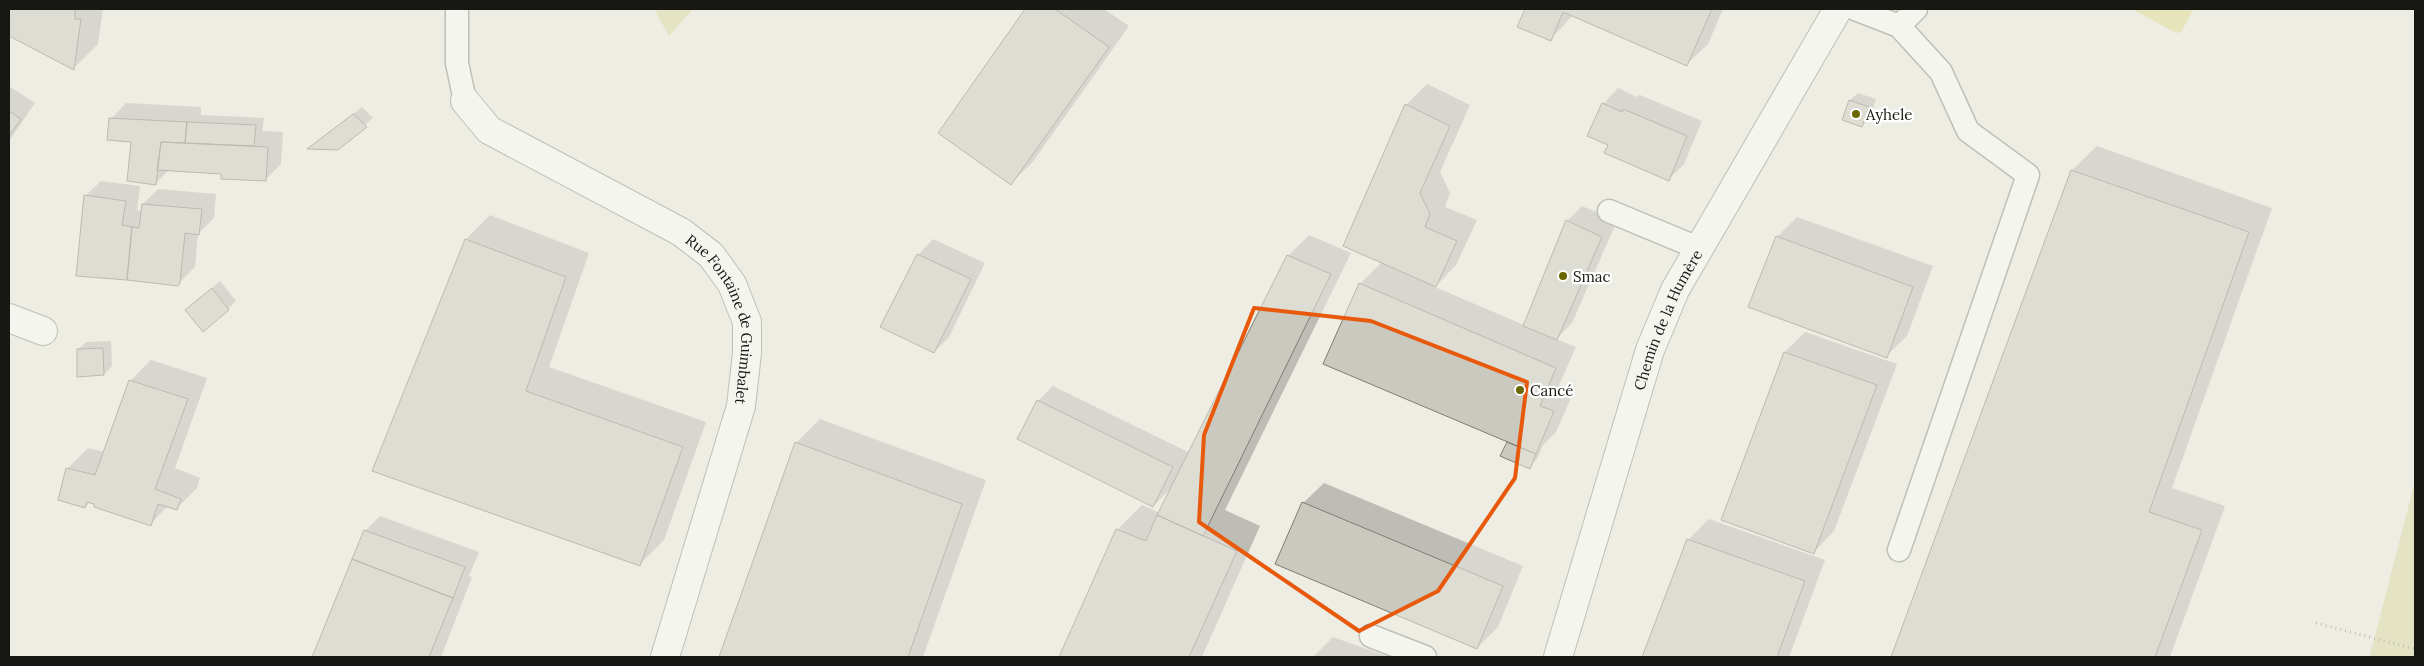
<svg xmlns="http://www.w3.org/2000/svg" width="2424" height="666" font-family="Lora,serif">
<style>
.green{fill:#d9d89c}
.water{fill:#dbd987}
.shadow{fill:#0003}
.building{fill:#c9c9c0;stroke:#7d7d75}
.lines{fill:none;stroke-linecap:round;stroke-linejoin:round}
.service-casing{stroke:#898981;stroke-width:25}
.minor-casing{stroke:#898981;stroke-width:30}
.path{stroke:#878780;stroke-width:3;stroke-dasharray:1 4;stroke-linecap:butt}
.service{stroke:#fff;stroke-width:22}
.minor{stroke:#fff;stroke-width:28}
.marked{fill:none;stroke:#e8590c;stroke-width:4;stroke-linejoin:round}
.poi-dot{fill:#6a6600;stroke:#fffffe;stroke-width:2}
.labels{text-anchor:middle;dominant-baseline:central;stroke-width:4.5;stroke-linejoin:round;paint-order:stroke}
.poi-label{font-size:15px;fill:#171713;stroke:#fffffe;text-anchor:start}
.street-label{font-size:15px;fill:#171713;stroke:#fffffe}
</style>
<rect width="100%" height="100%" fill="#edede4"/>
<path class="green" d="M654,9H693L669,36Z
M2415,481V657H2372L2370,655Z"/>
<path class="water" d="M2132,9H2194L2181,32L2176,33Z"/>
<path class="shadow" d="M9,9H103L98,44L74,68L9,35Z
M1026,9H1104L1129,26L1032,163L1011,183L940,133Z
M1526,9H1723L1708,44L1687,64L1573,15L1551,39L1518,27Z
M1427,84L1470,105L1440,172L1450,193L1445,207L1477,220L1456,265L1435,287L1524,325L1567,221L1582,206L1617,221L1572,323L1556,339L1576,347L1559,385L1574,391L1556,432L1543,445L1537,459L1529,467L1502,455L1509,441L1360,284L1382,262L1345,246L1406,105Z
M9,86L35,103L9,141Z
M1618,88L1637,97L1640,95L1702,121L1684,164L1669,179L1610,144L1603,104Z
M1858,93L1876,99L1870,118L1862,126L1844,119L1850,100Z
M126,103L201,107V115L264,118L262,131L283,132L281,164L266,179L222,173L170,169L155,184L132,141L111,119Z
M362,107L373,118L337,149L310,148Z
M2097,146L2272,208L2172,488L2225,506L2170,657H1893L2072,170Z
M101,181L140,186L137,210L142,211L143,204L158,189L216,194L214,218L198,234L195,267L180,282L85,196Z
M490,215L589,253L549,367L706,422L664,540L640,564L374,470L466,239Z
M1797,217L1933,266L1907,336L1886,356L1777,237Z
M1309,235L1351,253L1225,510L1260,526L1202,657H1061L1117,530L1142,505L1160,513L1172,487L1153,506L1038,401L1053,386L1190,453L1288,256Z
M933,239L985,263L949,337L934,352L918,255Z
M220,281L236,301L228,309L187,310Z
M1805,332L1897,364L1834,531L1814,552L1785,352Z
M111,341L112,366L104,374L78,350L86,342Z
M151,360L207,378L175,468L200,478L197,488L176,509L168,506L150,524L90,502L85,507L67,469L88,448L105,452L130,381Z
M820,419L986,480L923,657H721L796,443Z
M1324,483L1523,566L1498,627L1477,648L1303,503Z
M380,516L479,552L469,576L472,577L441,657H314L365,531Z
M1709,519L1825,560L1789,657H1643L1688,540Z
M1333,637L1389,657H1313Z"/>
<path class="building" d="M9,9H75V19H81L74,70L9,36Z
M1025,9H1055L1109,47L1011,185L938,133Z
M1525,9H1712L1687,66L1563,12L1551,41L1517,27Z
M1849,100L1869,107L1862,127L1842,120Z
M1602,103L1622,112L1623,109L1687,136L1669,181L1604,153L1608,145L1587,136Z
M1405,104L1450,126L1420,193L1430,214L1425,227L1457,241L1436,287L1343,246Z
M9,111L21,119L9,136Z
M353,114L367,127L338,150L307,149Z
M109,118L187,122L185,143L161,142L156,185L127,181L131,142L107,140Z
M187,122L256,125L254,146L185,143Z
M161,142L268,147L266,181L221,179V174L157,170Z
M2071,170L2249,232L2149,512L2202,530L2155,657H1891Z
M84,195L126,201L122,225L132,227L127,280L76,276Z
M142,204L202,209L199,235L185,233L180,283L178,286L127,280L132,227L139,228Z
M1566,220L1602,237L1557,340L1523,326Z
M1776,236L1913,287L1887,358L1748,307Z
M465,239L566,277L526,391L683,447L640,566L372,471Z
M917,254L971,279L934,353L880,327Z
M1287,255L1331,274L1203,536L1157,515Z
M1359,283L1556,368L1540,406L1554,411L1536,454L1323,364Z
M212,288L229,310L203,332L185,310Z
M103,348L104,375L77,377V349Z
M1784,352L1877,385L1814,554L1721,520Z
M129,380L188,399L155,489L181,499L177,510L158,504L151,526L94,507V504L87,502L85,508L58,500L66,468L95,475Z
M1037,400L1173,467L1153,507L1017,439Z
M795,442L962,504L908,657H719Z
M1507,442L1536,454L1530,469L1500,456Z
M1302,502L1503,586L1477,649L1275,564Z
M1157,515L1237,551L1189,657H1059L1116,529L1146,541Z
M364,530L465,567L453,598L352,559Z
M1687,539L1805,581L1777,657H1642Z
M352,559L453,598L429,657H312Z"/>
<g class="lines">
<defs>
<path id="service" d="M457,9V63L465,101
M1855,9L1899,26L1941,72L1968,131L2028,175L1899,550
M1899,26L1916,9
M1609,211L1698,248
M1371,636L1425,657"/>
<g id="minor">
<path id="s1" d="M465,101L489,130L681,232L711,255L732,284L747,322V353L741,406L665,657"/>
<path d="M9,318L43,331"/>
<path id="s2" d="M1558,657L1650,350L1675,290L1838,9"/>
</g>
</defs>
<use href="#service" class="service-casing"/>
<use href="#minor" class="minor-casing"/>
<path class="path" d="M2316,623L2415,649"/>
<use href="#service" class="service"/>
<use href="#minor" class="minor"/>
</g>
<path d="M0 0H2424V666H0ZM1254,308L1371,321L1527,382L1515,478L1438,591L1359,631L1199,522L1204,435Z" fill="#edede4" fill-opacity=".55" fill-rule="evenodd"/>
<path class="marked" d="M1254,308L1371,321L1527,382L1515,478L1438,591L1359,631L1199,522L1204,435Z"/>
<g class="poi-dot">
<circle cx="1856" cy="114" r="5"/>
<circle cx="1563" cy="276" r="5"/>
<circle cx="1520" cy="390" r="5"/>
</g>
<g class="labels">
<g class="poi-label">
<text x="1866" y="114">Ayhele</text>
<text x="1573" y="276">Smac</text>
<text x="1530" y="390">Cancé</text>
</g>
<g class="street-label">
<text stroke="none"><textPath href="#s2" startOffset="355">Chemin de la Humère</textPath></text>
<text stroke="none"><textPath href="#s1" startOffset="358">Rue Fontaine de Guimbalet</textPath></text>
</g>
</g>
<rect width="2424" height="666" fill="none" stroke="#171713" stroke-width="20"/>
</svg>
